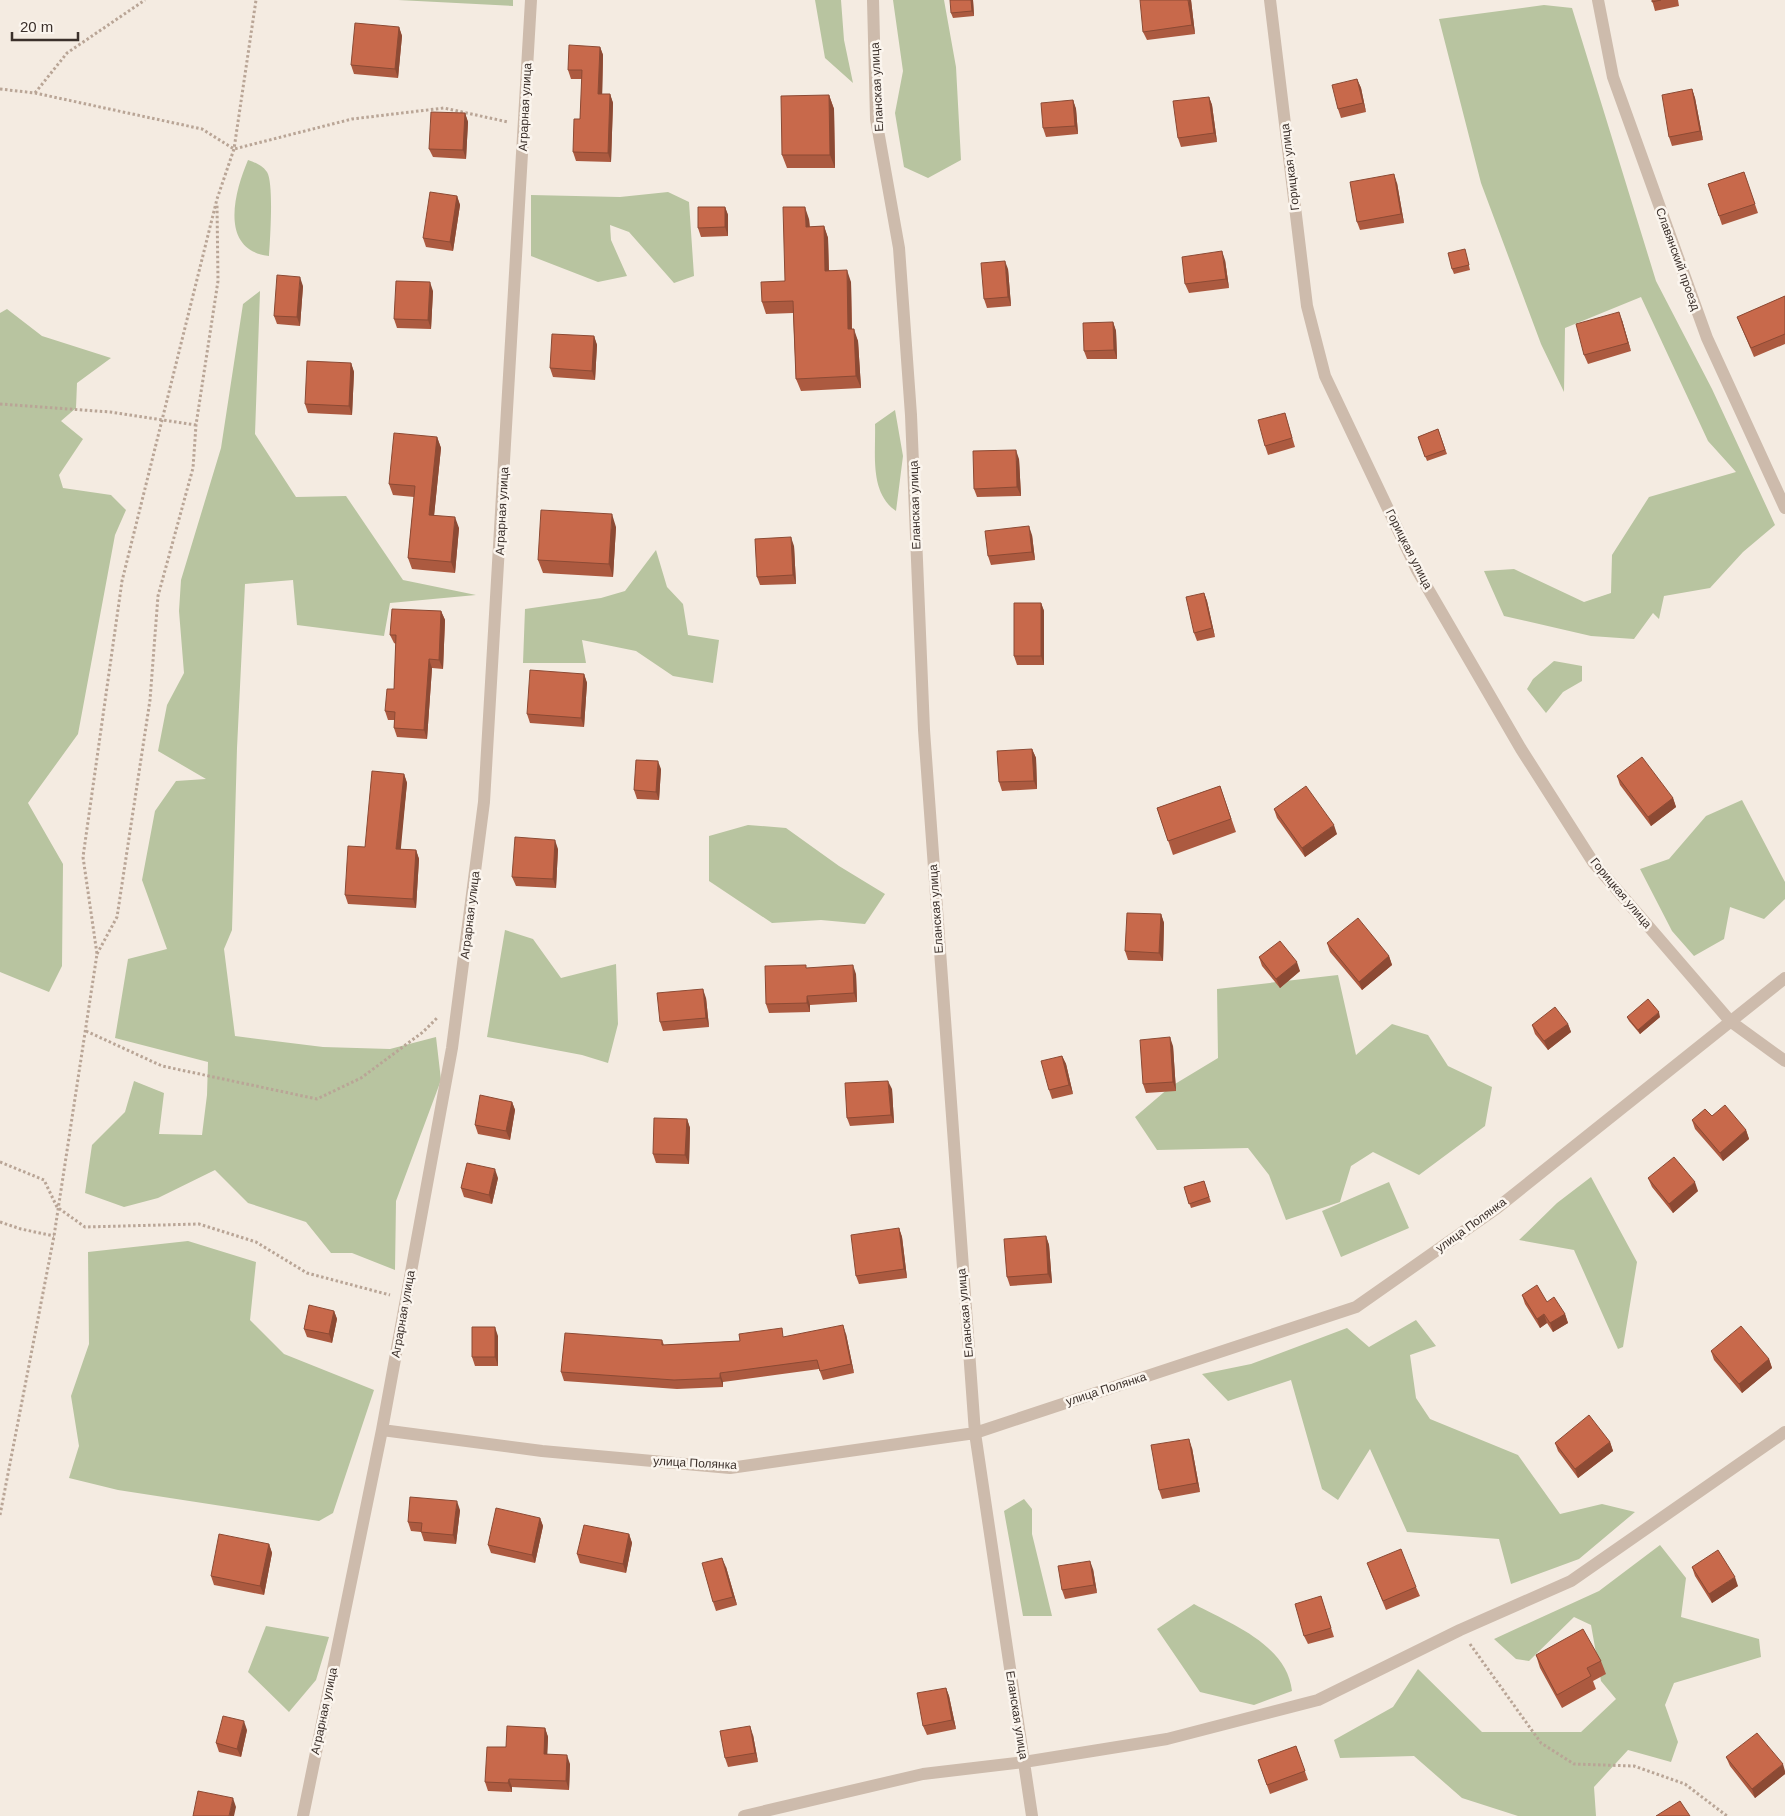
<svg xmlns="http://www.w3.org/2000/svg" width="1785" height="1816" font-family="Arial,sans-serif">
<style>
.green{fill:#b8c4a0}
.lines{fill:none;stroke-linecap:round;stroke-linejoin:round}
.path{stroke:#b9a596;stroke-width:3;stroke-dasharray:2.5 2.5;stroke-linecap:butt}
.minor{stroke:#cdbbac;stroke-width:12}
.wall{fill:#ac5a40}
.shaded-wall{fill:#8c4a34}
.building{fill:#c8694b;stroke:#8c4a34}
.labels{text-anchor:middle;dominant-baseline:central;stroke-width:5;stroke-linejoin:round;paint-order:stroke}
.street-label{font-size:12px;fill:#3b302b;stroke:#fbf5ee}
</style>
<rect width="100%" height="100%" fill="#f4ebe1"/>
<path class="green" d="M398,0H513V6Z
M815,0H841L844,40L853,83L825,58Z
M893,0H944L956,67L961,160L928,178L904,167L895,113L903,71Z
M1544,5L1572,8L1656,281L1712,389L1775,525L1743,552L1710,588L1664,596L1659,619L1653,613L1634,639L1591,636L1504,616L1484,571L1514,569L1584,602L1611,593L1612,555L1649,497L1736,472L1708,441L1641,297L1565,328L1564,392L1541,344L1481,183L1439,19Z
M248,160C256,163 262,165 267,172C274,183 270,241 269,256C219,250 234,193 248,160Z
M668,192L689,202L694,276L674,283L629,232L610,225L611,240L627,276L598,282L531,256V195L620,197Z
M260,291L255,434L296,497L346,496L403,580L476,595L390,603L384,636L297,625L293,580L245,584L237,748L232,930L224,949L235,1036L323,1047L390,1049L436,1037L441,1080L396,1201L395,1270L352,1253H331L306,1222L248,1203L215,1170L158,1198L124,1207L85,1193L92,1145L125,1112L134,1081L164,1093L159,1134L202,1135L207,1095L208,1062L115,1038L128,959L167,949L142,880L155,811L176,781L206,779L158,751L167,705L184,673L179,611L181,580L221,448L243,304Z
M7,309L42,336L111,358L77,383L76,408L61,421L83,439L59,475L63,488L111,495L126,510L115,535L78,734L28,803L63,864L62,966L49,992L0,972V313Z
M895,410L903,456L896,511C869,492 876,454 875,424Z
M656,550L667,587L683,604L688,635L719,640L713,683L673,676L636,651L582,640L586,663H523L525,609L601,598L625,591Z
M1554,661L1582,666V681L1563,692L1546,713L1527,689L1533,679Z
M1742,800L1785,882V899L1764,919L1730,907L1724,939L1694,956L1672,931L1640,869L1669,859L1706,816Z
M748,825L786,828L839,866L885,894L865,924L821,920L772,923L709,881V836Z
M505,930L533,939L561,978L616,964L618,1024L608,1063L582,1055L487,1037Z
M1338,975L1356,1055L1392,1024L1428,1035L1448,1066L1492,1087L1485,1126L1419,1175L1373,1152L1351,1166L1340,1202L1286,1220L1269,1175L1248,1148L1157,1150L1135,1117L1170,1087L1218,1058L1217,989Z
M1591,1177L1637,1262L1623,1347L1618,1349L1574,1250L1519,1240L1557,1203Z
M1389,1182L1409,1228L1341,1257L1322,1211Z
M188,1241L256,1262L250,1320L284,1354L374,1390L333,1513L319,1521L118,1490L69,1478L79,1446L71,1396L89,1344L88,1252Z
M1416,1320L1436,1346L1410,1355L1416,1398L1430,1419L1518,1455L1560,1514L1602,1504L1635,1512L1579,1559L1511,1584L1499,1539L1407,1532L1370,1449L1338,1500L1322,1489L1291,1380L1228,1401L1202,1374L1251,1364L1347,1328L1369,1347Z
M1024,1499L1032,1509V1534L1052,1616H1023L1004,1511Z
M1660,1545L1686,1578L1681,1617L1759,1639L1761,1657L1674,1683L1665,1705L1678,1742L1671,1762L1628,1750L1594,1787L1596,1816H1518L1462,1798L1414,1756L1340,1758L1334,1740L1393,1707L1418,1669L1482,1732H1581L1616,1699L1601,1681L1591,1625L1574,1617L1529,1661L1516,1659L1494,1639L1599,1591Z
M1194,1604C1229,1623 1287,1644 1292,1691L1254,1705L1200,1692L1157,1629Z
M266,1626L329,1637L316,1680L289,1712L248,1672Z"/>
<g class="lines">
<path class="path" d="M0,89L35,93L202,129L234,149L352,119L444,108L508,122
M35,93L67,53L145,0
M0,404L110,412L196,425
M97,954L117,917L150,700L158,596L193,468L196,425L218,281L217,205
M86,1031L162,1066L317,1099L361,1078L423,1032L438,1017
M0,1162L44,1180L57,1207L85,1227L199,1224L256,1242L307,1273L390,1295
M0,1222L21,1229L54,1236
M0,1515L54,1236L97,954L83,857L122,581L217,199L234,149L256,0
M1470,1644L1541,1743L1574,1764L1634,1766L1685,1784L1727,1816"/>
<path class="minor" d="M873,0L876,119L899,248L911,415L924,730L975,1433L1032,1816
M1270,0L1307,306L1325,376L1417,570L1521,749L1593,862L1730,1021L1785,1061
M1598,0L1613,77L1707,338L1785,508
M382,1430L542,1451L730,1468L975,1433L1356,1307L1497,1208L1785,978
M303,1816L382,1430L452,1048L484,802L531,0
M744,1816L923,1774L1024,1762L1167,1739L1318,1700L1460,1630L1571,1581L1785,1432"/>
</g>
<path class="wall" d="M973,0L974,16L953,18L951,13Z
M1191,0L1195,34L1147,40L1143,32Z
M1652,0H1678L1679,6L1655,11Z
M399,27L402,36L398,78L354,74L351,65Z
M600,47L603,55L602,94H610L613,103L611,162L576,161L573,152L580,119L582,79H571L568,70Z
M1357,79L1361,88L1366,112L1341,118L1338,109Z
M1692,89L1695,98L1703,140L1672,146L1669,137Z
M829,95L834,109L835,168H787L782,155Z
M1209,97L1212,105L1217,142L1181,147L1178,138Z
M1073,100L1076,109L1078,134L1046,137L1043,128Z
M465,113L468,122L466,159L433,157L429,149Z
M1744,172L1758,213L1722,225L1708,184Z
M1397,183L1404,223L1360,230L1357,222Z
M457,196L460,205L453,251L426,247L423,238Z
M725,207L728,215V236L701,237L698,228Z
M809,219L810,227L824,226L828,238L829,270L851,282L852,329L858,341L861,388L801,391L796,379L793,313L766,314L762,302L785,281Z
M1466,253L1470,270L1454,274L1452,269Z
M1225,260L1229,288L1189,293L1185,284Z
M1008,269L1011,306L987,308L984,299Z
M303,286L300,326L277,324L274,316Z
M433,291L431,329L397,328L394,319Z
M1785,296V344L1754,357L1737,317Z
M1622,320L1631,351L1588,364L1584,355Z
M1113,322L1116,331L1117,359H1087L1084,351Z
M594,336L597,345L595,380L553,377L550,368Z
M351,363L354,372L352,415L308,413L305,404Z
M1285,413L1295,447L1268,455L1265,446Z
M1438,429L1447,454L1427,461L1418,437Z
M437,437L441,448L434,515L459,528L455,573L412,569L408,558L414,497L393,495L389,484Z
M1019,459L1021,496L977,497L974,489Z
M616,527L613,577L543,573L538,560Z
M1032,535L1035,560L991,565L988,556Z
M794,546L796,584L760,585L757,577Z
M1204,593L1207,601L1215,637L1197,641L1194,633Z
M1041,603L1044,611V665H1017L1014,656Z
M441,611L445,620L443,669L432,668L427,739L397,737L394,728V720H388L385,711L394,689L396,644L394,643L390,635Z
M584,674L587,683L584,727L530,723L527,714Z
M1032,749L1036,758L1037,789L1002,791L999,782Z
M661,769L659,800L637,799L634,790Z
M404,774L407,783L400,849L416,850L419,859L416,908L348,904L345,895L365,847Z
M1617,776L1673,798L1676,807L1651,826L1620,785Z
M1220,786L1236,832L1173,855L1157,808Z
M1274,809L1337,834L1305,857L1277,818Z
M558,849L556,888L516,886L512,877Z
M1161,914L1164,923L1163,961L1128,960L1125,951Z
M1327,943L1389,956L1392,965L1362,990L1330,952Z
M1259,957L1300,971L1280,988L1262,966Z
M807,968L856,974L857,1002L810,1005V1012L769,1013L766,1004Z
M706,998L709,1027L663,1031L660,1022Z
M1627,1017H1660L1640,1034L1629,1021Z
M1568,1024L1571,1032L1548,1050L1535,1034L1532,1025Z
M1173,1046L1176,1091L1146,1093L1143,1084Z
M1062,1056L1066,1064L1073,1094L1052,1099L1049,1090Z
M892,1089L894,1123L850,1126L847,1118Z
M512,1102L515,1110L510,1140L478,1134L475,1125Z
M1712,1116L1746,1130L1749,1139L1723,1161L1695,1129L1692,1120Z
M687,1119L690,1128L689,1164L656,1163L653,1154Z
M498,1178L492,1204L464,1197L461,1188Z
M1648,1178L1698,1191L1673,1213L1652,1187Z
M1204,1181L1211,1202L1191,1208L1184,1187Z
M899,1228L902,1237L907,1278L859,1284L856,1276Z
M1046,1236L1049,1245L1052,1283L1010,1286L1007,1277Z
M1522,1295L1565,1314L1568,1323L1553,1332L1547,1323L1540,1328L1525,1304Z
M334,1311L337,1319L332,1343L307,1337L304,1329Z
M846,1334L854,1373L823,1380L819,1369L723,1382V1387L677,1389L564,1381L561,1372L662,1340L664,1345L740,1341L785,1337Z
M498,1336V1366H475L472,1357Z
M1711,1351L1769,1359L1772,1368L1742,1393L1714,1360Z
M1610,1442L1613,1451L1578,1478L1558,1451L1555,1443Z
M1192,1448L1200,1492L1162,1499L1159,1490Z
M460,1510L456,1544L424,1541L421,1532L411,1531L408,1522Z
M540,1518L543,1526L535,1563L491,1553L488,1545Z
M629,1534L632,1543L626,1573L580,1563L577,1554Z
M269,1544L272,1553L264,1595L214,1585L211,1576Z
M726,1567L737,1605L716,1611L713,1602Z
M1692,1567L1738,1586L1712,1603L1695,1576Z
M1093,1569L1097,1593L1065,1599L1062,1590Z
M1370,1571L1416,1587L1420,1596L1386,1610Z
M1321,1596L1334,1637L1308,1644L1304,1636Z
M1536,1655L1601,1661L1606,1674L1593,1681L1596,1689L1562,1708L1540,1668Z
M946,1688L949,1696L956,1729L927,1735L923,1726Z
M545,1728L548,1737L547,1754L570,1764L569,1790L512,1787V1792L488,1791L485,1782L506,1747Z
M247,1730L241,1757L219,1752L216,1743Z
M753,1735L758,1762L728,1767L725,1758Z
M1296,1746L1308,1780L1270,1794L1258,1760Z
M1726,1757L1785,1771V1774L1755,1798L1730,1766Z"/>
<path class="shaded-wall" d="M971,0H973L974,16L972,11Z
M1188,0H1191L1195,34L1192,25Z
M399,27L402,36L398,78L395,69Z
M600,47L603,55L602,103L598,94Z
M1357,79L1361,88L1366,112L1363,103Z
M1692,89L1695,98L1703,140L1700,131Z
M610,94L613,103L611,162L608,153Z
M829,95L834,109L835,168L830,155Z
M1209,97L1212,105L1217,142L1214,133Z
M1073,100L1076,109L1078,134L1075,126Z
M465,113L468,122L466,159L463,150Z
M1394,174L1397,183L1404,223L1401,214Z
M457,196L460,205L453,251L450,242Z
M725,207L728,215V236L725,227Z
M805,207L809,219L810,239L806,227Z
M824,226L828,238L829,282L825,271Z
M1222,251L1225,260L1229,288L1226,279Z
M1005,261L1008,269L1011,306L1008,297Z
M847,270L851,282L852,341L848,329Z
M300,277L303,286L300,326L297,317Z
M430,282L433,291L431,329L428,320Z
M1619,312L1622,320L1631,351L1628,343Z
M1113,322L1116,331L1117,359L1114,350Z
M854,329L858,341L861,388L856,376Z
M594,336L597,345L595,380L592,371Z
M351,363L354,372L352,415L349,406Z
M437,437L441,448L433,526L429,515Z
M1016,450L1019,459L1021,496L1017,487Z
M612,514L616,527L613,577L609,564Z
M455,517L459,528L455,573L451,562Z
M1029,526L1032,535L1035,560L1032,552Z
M791,537L794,546L796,584L793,575Z
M1204,593L1207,601L1215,637L1212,628Z
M1041,603L1044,611V665L1041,656Z
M441,611L445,620L443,669L439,660Z
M429,659L432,668L427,739L424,730Z
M584,674L587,683L584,727L581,718Z
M1032,749L1036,758L1037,789L1034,781Z
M658,761L661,769L659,800L656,792Z
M404,774L407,783L400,858L396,849Z
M1673,798L1676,807L1651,826L1648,817Z
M1334,825L1337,834L1305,857L1302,848Z
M555,840L558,849L556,888L553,879Z
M416,850L419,859L416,908L413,899Z
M1161,914L1164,923L1163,961L1159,953Z
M1389,956L1392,965L1362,990L1359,982Z
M1297,962L1300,971L1280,988L1276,979Z
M853,965L856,974L857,1002L854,993Z
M703,989L706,998L709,1027L706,1018Z
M807,996L810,1005V1012L807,1003Z
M1659,1012L1660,1017L1640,1034L1638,1030Z
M1568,1024L1571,1032L1548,1050L1544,1041Z
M1170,1037L1173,1046L1176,1091L1173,1082Z
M1062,1056L1066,1064L1073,1094L1069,1085Z
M888,1081L892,1089L894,1123L891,1115Z
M512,1102L515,1110L510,1140L506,1131Z
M687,1119L690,1128L689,1164L685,1155Z
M1746,1130L1749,1139L1723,1161L1720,1153Z
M495,1169L498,1178L492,1204L489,1195Z
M1695,1182L1698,1191L1673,1213L1669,1204Z
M899,1228L902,1237L907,1278L904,1269Z
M1046,1236L1049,1245L1052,1283L1048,1274Z
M334,1311L337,1319L332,1343L329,1334Z
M1544,1314L1547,1323L1540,1328L1537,1319Z
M1565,1314L1568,1323L1553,1332L1550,1323Z
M843,1325L846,1334L854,1373L851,1364Z
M495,1327L498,1336V1366L495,1357Z
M1769,1359L1772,1368L1742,1393L1739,1384Z
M720,1373L723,1382V1387L720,1378Z
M1189,1439L1192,1448L1200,1492L1197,1483Z
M1610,1442L1613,1451L1578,1478L1575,1469Z
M457,1501L460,1510L456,1544L453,1535Z
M540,1518L543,1526L535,1563L532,1555Z
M629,1534L632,1543L626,1573L623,1564Z
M269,1544L272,1553L264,1595L260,1586Z
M722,1558L726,1567L737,1605L733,1597Z
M1090,1561L1093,1569L1097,1593L1094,1585Z
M1735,1577L1738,1586L1712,1603L1709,1594Z
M946,1688L949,1696L956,1729L952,1720Z
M244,1721L247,1730L241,1757L237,1749Z
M750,1726L753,1735L758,1762L755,1753Z
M545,1728L548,1737L547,1762L544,1754Z
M567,1755L570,1764L569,1790L566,1781Z
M1783,1764L1785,1771V1774L1755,1798L1752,1789Z
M509,1779L512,1787V1792L508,1783Z
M233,1798L236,1807L234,1816H229Z"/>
<path class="building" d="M950,0H971L972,11L951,13Z
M1140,0H1188L1192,25L1143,32Z
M1652,0H1661L1652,2Z
M355,23L399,27L395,69L351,65Z
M569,45L600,47L598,94H610L608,153L573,152L574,119H580L582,70H568Z
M1357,79L1363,103L1338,109L1332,85Z
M1692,89L1700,131L1669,137L1662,95Z
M829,95L830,155H782L781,96Z
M1209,97L1214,133L1178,138L1173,101Z
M1073,100L1075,126L1043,128L1041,103Z
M431,112L465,113L463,150L429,149Z
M1744,172L1755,204L1719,216L1708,184Z
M1394,174L1401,214L1357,222L1350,182Z
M430,192L457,196L450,242L423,238Z
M698,207H725V227L698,228Z
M783,207H805L806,227L824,226L825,271L847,270L848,329H854L856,376L796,379L793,301L762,302L761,282L785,281Z
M1465,249L1469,265L1452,269L1448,253Z
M1222,251L1226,279L1185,284L1182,257Z
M1005,261L1008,297L984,299L981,263Z
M277,275L300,277L297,317L274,316Z
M396,281L430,282L428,320L394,319Z
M1785,296V334L1751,348L1737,317Z
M1619,312L1628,343L1584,355L1576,324Z
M1113,322L1114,350L1084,351L1083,323Z
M552,334L594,336L592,371L550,368Z
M307,361L351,363L349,406L305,404Z
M1285,413L1292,438L1265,446L1258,420Z
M1438,429L1445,450L1425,457L1418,437Z
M394,433L437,437L429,515L455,517L451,562L408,558L415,486L389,484Z
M1016,450L1017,487L974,489L973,451Z
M541,510L612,514L609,564L538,560Z
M1029,526L1032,552L988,556L985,531Z
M791,537L793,575L757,577L755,539Z
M1204,593L1212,628L1194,633L1186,597Z
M1014,603H1041V656H1014Z
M392,609L441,611L439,660L429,659L424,730L394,728L395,712L385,711L387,689H394L396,635H390Z
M530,670L584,674L581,718L527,714Z
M1032,749L1034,781L999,782L997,751Z
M1642,757L1673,798L1648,817L1617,776Z
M636,760L658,761L656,792L634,790Z
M372,771L404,774L396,849L416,850L413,899L345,895L348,846L365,847Z
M1220,786L1231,819L1168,841L1157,808Z
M1306,786L1334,825L1302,848L1274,809Z
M515,837L555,840L553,879L512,877Z
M1127,913L1161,914L1159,953L1125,951Z
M1358,918L1389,956L1359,982L1327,943Z
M1280,941L1297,962L1276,979L1259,957Z
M806,965V968L853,965L854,993L807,996V1003L766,1004L765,966Z
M703,989L706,1018L660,1022L657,993Z
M1648,999L1659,1012L1638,1030L1627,1017Z
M1555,1007L1568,1024L1544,1041L1532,1025Z
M1170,1037L1173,1082L1143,1084L1140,1040Z
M1062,1056L1069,1085L1049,1090L1041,1061Z
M888,1081L891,1115L847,1118L845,1083Z
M480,1095L512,1102L506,1131L475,1125Z
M1725,1105L1746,1130L1720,1153L1692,1120L1705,1109L1712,1116Z
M654,1118L687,1119L685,1155L653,1154Z
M1674,1157L1695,1182L1669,1204L1648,1178Z
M467,1163L495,1169L489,1195L461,1188Z
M1204,1181L1209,1197L1189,1204L1184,1187Z
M899,1228L904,1269L856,1276L851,1235Z
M1046,1236L1048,1274L1007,1277L1004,1239Z
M1537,1285L1547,1302L1554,1297L1565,1314L1550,1323L1544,1314L1537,1319L1522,1295Z
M309,1305L334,1311L329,1334L304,1329Z
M843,1325L851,1364L820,1371L817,1360L720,1373V1378L674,1380L561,1372L565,1333L662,1340V1345L740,1341L739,1334L782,1328L783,1337Z
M1741,1326L1769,1359L1739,1384L1711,1351Z
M472,1327H495V1357H472Z
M1589,1415L1610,1442L1575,1469L1555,1443Z
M1189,1439L1197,1483L1159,1490L1151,1445Z
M410,1497L457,1501L453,1535L421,1532L422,1523L408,1522Z
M496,1508L540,1518L532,1555L488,1545Z
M584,1525L629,1534L623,1564L577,1554Z
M219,1534L269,1544L260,1586L211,1576Z
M1401,1549L1416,1587L1383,1601L1367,1563Z
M1718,1550L1735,1577L1709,1594L1692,1567Z
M722,1558L733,1597L713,1602L702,1563Z
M1090,1561L1094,1585L1062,1590L1058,1566Z
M1321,1596L1331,1628L1304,1636L1295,1604Z
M1583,1629L1601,1661L1587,1668L1591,1676L1557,1695L1536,1655Z
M946,1688L952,1720L923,1726L917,1693Z
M223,1716L244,1721L237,1749L216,1743Z
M507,1726L545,1728L544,1754L567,1755L566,1781L509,1779L508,1783L485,1782L487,1747H506Z
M750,1726L755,1753L725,1758L720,1731Z
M1757,1733L1783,1764L1752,1789L1726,1757Z
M1296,1746L1305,1771L1267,1785L1258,1760Z
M198,1791L233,1798L229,1816H193Z
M1680,1801L1690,1816H1656Z"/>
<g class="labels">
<g class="street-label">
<text transform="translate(877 87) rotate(-93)">Еланская улица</text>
<text transform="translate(525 107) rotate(-87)">Аграрная улица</text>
<text transform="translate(1290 167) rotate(-97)">Горицкая улица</text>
<text transform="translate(1678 259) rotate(70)">Славянский проезд</text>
<text transform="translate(915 505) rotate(-92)">Еланская улица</text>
<text transform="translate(502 511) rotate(-87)">Аграрная улица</text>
<text transform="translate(1409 549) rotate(63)">Горицкая улица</text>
<text transform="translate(1621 893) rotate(50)">Горицкая улица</text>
<text transform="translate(936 909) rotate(-94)">Еланская улица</text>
<text transform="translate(470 915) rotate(-83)">Аграрная улица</text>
<text transform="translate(1471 1225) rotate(-36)">улица Полянка</text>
<text transform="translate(965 1313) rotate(-95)">Еланская улица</text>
<text transform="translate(403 1314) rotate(-80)">Аграрная улица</text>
<text transform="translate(1106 1389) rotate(-18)">улица Полянка</text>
<text transform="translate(695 1463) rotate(3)">улица Полянка</text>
<text transform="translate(324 1711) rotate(-78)">Аграрная улица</text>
<text transform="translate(1017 1715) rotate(81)">Еланская улица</text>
</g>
</g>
<path d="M12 32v8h66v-8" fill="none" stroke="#3b302b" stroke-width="2.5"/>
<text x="20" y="32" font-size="15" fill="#3b302b" stroke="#fbf5ee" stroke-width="4" paint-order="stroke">20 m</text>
</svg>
